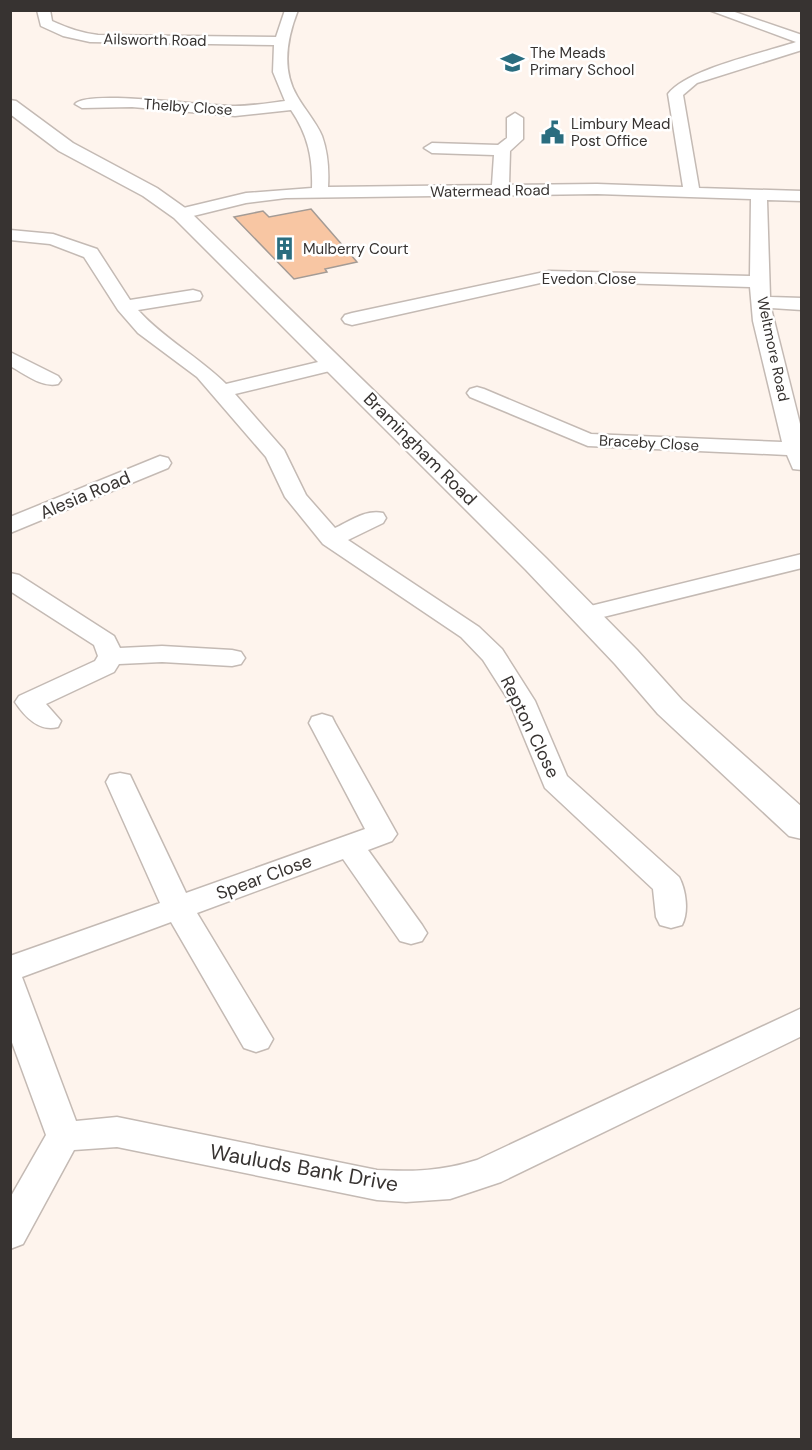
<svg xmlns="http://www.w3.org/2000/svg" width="812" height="1450" font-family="'DM Sans',sans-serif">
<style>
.building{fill:#f8c6a3;stroke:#a49b95;stroke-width:1.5}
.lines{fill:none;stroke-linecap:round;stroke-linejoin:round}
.street-casing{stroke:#c4bab4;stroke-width:3}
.secondary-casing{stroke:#c4bab4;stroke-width:3}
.street{fill:#fff;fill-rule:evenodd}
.secondary{fill:#fff;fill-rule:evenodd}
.labels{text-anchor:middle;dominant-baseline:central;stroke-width:5;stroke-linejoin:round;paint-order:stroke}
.far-street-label{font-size:15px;fill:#373331;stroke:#fff}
.far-poi-label{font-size:15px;fill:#373331;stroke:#fff;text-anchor:start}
.street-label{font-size:18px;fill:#373331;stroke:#fff}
.near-street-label{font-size:21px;fill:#373331;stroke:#fff}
</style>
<rect width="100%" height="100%" fill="#fef4ed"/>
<path class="building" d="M311,209L357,262L325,269L327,272L294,279L234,217L263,211L269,217Z"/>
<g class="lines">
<defs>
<path id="street" d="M37,10H50L52,21C67,28 82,33 98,35L276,37L285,10H298C287,38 281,69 297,96C305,110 316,122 322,136C328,153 329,170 328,187L492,185L494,155L432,153L424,148L432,143L498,145L507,138V118L515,113L523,118V139L510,151L509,185L597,184L683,187L668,94C687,69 763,53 796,42L709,10H729L802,35V50L697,83L683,95L699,188L802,191V201L767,200L770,297L802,298V310L771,308L802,432V470L793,469L787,455L588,446L470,397L467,393L470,389L477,387L484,389L591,434L782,442L753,321L750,287L549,281L352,325L345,323L342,319L345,315L352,313L549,271L750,276L751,199L597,194L286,198L246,203L181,219L175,218L172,214L175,210L246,193L312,188C313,158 308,135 291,110L235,116L132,107L82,108L75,104C87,89 209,107 235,106C251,106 269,103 285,101L273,72L274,45L90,42L63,36L41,26Z
M10,230L53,234L97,249L130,300L193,290L200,292L202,296L200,300L138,310C164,339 199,357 226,384L335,358L342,360L345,364L342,368L235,394L284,450L306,495L335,528C350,521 366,509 383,513L386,518L383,523L348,540L479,627L502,649L535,701L567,776L679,877C686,890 689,912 682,925L671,928L660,925L656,917L653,889L545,788L509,701L483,660L461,637L323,544L285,497L266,457L197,377L138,333L118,310L84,257L50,244L10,240Z
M10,352L58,376L61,380L58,384C42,388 25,374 10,366Z
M160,456L168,458L171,463L168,468L10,533V517Z
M802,554V568L583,622L574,620L571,615L574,610Z
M10,573L19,575L114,636L120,648L162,646L232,650L241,652L245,658L241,664L232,666L162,662L119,664L114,672L46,704L61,721L58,727C39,732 25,717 15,702L19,696L95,661L98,656L94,645L10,591Z
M322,714L332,717L335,723L397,834L392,841L368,850L422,925L427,933L422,941L411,944L400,941L343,859L197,913L273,1039L268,1048L256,1052L244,1048L171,922L22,977L76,1121L117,1117L377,1170C413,1172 442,1171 477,1160L802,1008V1036L501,1182L450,1199L406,1202L377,1200L117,1147L74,1150L23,1244L10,1249V1198L46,1135L10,1037V956L160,903L106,782L110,775L120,773L130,775L186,893L365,829L309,723L312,717Z"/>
<path id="secondary" d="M10,100L16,101L73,143L157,188L188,210L546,558L637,650L682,700L802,807V839L789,836L658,714L615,664L526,570L174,218L143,196L59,151L10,114Z"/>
</defs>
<use href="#street" class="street-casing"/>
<use href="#secondary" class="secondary-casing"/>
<use href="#street" class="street"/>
<use href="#secondary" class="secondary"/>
</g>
<defs>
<symbol id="school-bare" viewBox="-9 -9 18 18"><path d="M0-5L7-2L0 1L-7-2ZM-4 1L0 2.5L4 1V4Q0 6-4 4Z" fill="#2a6d7f" stroke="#fff" stroke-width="2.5" paint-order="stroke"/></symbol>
<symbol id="civic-bare" viewBox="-9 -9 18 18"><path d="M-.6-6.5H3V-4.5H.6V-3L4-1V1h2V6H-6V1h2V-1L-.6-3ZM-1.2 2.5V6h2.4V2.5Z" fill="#2a6d7f" stroke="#fff" stroke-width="2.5" paint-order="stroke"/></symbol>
<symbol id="building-bare" viewBox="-9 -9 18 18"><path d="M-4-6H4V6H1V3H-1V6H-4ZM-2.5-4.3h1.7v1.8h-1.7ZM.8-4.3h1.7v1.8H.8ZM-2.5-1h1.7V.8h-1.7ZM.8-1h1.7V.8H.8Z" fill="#2a6d7f" stroke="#fff" stroke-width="2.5" paint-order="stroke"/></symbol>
</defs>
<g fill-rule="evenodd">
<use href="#school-bare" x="496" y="46" width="33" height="33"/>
<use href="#civic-bare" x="536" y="116" width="33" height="33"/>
<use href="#building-bare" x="268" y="232" width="33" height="33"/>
</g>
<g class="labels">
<g class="far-street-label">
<text transform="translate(155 40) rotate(1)">Ailsworth Road</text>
<text transform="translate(188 107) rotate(4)">Thelby Close</text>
<text transform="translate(490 191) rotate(-1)">Watermead Road</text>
<text x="589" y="279">Evedon Close</text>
<text transform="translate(773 349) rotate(78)">Weltmore Road</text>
<text transform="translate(649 443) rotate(3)">Braceby Close</text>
</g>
<g class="far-poi-label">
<text x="530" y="53">The Meads<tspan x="530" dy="17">Primary School</tspan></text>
<text x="571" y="124">Limbury Mead<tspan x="571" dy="17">Post Office</tspan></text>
<text x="303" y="249">Mulberry Court</text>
</g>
<g class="street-label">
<text transform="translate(420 449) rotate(45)">Bramingham Road</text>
<text transform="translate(85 495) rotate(-23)">Alesia Road</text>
<text transform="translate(530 727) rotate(64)">Repton Close</text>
<text transform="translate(264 877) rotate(-20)">Spear Close</text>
</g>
<g class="near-street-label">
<text transform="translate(304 1168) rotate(10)">Wauluds Bank Drive</text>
</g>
</g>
<rect width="812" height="1450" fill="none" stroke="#373331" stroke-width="24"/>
</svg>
